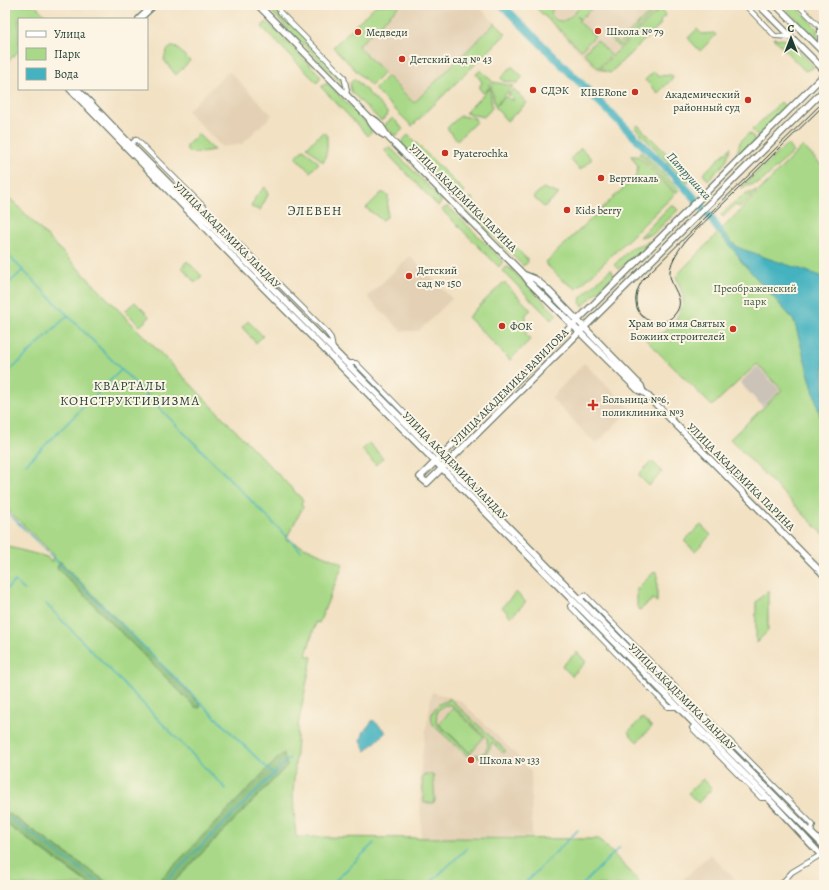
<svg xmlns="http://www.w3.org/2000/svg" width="829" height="890" font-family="Alegreya,serif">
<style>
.built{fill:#e4d1b5}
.industrial{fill:#cbc2b8}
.green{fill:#a9d988;stroke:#648b5e;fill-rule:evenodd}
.forest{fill:#86b974;stroke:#527b54}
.water{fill:#44b2c0;stroke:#32787a}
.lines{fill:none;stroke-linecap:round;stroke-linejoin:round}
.stream{stroke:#44b2c0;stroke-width:1.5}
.river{stroke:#44b2c0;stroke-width:8}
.minor-casing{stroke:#697666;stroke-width:6}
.tertiary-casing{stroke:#697666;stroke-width:8}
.minor{stroke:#fff;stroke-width:4}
.tertiary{stroke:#fff;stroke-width:5.5}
.tram{stroke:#1f3d34;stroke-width:1}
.poi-dot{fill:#c8321e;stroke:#fcf5e5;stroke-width:1.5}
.labels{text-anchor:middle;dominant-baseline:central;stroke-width:4;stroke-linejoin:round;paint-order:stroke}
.poi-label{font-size:11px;fill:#1f3d34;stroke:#fcf5e5;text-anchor:start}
.street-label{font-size:11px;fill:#1f3d34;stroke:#fcf5e5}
.park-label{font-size:11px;fill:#3b5c45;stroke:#fcf5e5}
.water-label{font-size:12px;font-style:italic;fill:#2a605e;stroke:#fcf5e5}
.quarter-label{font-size:13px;letter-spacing:1px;fill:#1f3d34;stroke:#fcf5e5}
</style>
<rect width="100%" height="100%" fill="#fcf5e5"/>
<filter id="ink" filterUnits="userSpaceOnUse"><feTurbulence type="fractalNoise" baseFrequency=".025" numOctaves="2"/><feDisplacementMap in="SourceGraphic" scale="8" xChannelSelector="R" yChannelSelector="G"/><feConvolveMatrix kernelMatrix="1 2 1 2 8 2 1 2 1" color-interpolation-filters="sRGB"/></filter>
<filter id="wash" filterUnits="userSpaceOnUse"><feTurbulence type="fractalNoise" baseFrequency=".012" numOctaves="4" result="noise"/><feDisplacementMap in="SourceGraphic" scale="16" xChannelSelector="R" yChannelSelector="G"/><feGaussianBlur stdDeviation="0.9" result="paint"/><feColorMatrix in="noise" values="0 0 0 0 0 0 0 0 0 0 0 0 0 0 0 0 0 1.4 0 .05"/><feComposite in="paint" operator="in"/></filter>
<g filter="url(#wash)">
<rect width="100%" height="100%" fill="#f2e1c3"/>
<path class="built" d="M400,5H477L495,23L414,103L358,46Z
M539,5H664L599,69L597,70L536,8Z
M229,71L272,115L242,144L222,147L187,111Z
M410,256L452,299L419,331H401L367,297Z
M584,363L631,409L596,444L551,398Z
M432,692L461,701L517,755L531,771L532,837L421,838L420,781L422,755Z
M710,854L741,885H682L679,883Z"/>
<path class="industrial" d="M757,366L780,390L763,407L740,383Z"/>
<path class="green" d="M5,5H35L49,19H19V51L5,64Z
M265,5H275L343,79L345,85L344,86Z
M376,5H400L358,46L384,73L371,86L333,47Z
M539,5H553L551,15C562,30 574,13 582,5H595L581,19L576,16L580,20L578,21L595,36L581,50L536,8Z
M783,5H794L817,28L818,41Z
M656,6L658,8L620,46H617L604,33L606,30L618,44Z
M662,7L665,16L660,21L661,24L610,73L599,69Z
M265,23H268L320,75V79L317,83L262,27Z
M495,23L506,34L412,126L374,89L387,76L414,103Z
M697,29L702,34L714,33L716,35L700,51L688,38Z
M773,38L788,40L814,66L813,68L805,71Z
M597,40L611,55L598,68L584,53Z
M173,46L176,47L190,61L176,75L164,60L166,51Z
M511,67H513L522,76V78L517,83L503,81L501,78Z
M481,70L492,81L489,84L490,87L483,93L479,88L482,82L476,74Z
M654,71L659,76L671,75L674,77L658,93L645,80Z
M355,79L387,112V116L381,121L351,92L350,83Z
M493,82L513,86L495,106L491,86Z
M325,84H328L371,128V133L368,136L321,87Z
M490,88L492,108L484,117L465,113Z
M514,89L527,103L507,121L495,107L506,96L510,100H514L508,94Z
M781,102L787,108L760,135H757L752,130Z
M460,116L475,118L476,122L457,140L447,128Z
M393,118L403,129L397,135H394L384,125Z
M638,125L692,179L687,182L635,128Z
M323,132L327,135C327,145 328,154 323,162L307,147Z
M749,133L754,137V141L736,158L740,142Z
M198,134L214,150L195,153L188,152L186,146Z
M408,135L465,192L460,198H457L402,145V141Z
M787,144L793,152L761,182L741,188Z
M803,146L824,168V535L730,439L782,390L757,364L712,406L642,336L664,333L676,319L683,305V295L676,276Z
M731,147L725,163L708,180L703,174Z
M387,148H391L441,199V203L438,206L384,150Z
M581,148L592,159L580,170L570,159Z
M304,149L319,163L310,172L295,157Z
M642,152L679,190L676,193L639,154Z
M631,156H638L675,194L577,289L562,280L545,263L636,176L638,166Z
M265,187L268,195L260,210L251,207L256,196Z
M543,188L559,194L544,207L533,197Z
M757,191L740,207L735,205L723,217L721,215C733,203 741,194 757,191Z
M5,193L303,500L301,504L303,507L286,539L343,564L319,623L316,622L306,655L312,657L298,725L293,794L296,837L599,839L643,885H5V823L83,880V865L5,811V546L47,557L51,562L54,555L5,507Z
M381,193H384L388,196L387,217L382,220L366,208Z
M471,197L483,215L527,259L528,262L525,265H522L464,206V203Z
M672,204L678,210L653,234L640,237Z
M446,207H449L502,260V263L499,267L442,210Z
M650,241L639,254L618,269L614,265L631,248Z
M187,261L202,276L195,283L182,267Z
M507,267L510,268L557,315L551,320L502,270Z
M611,269L614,275L583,306L580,303L581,297Z
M504,282L531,310L526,314V335L531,339L510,360L468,317Z
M135,302L150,317L140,326L125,311Z
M248,321L263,336L256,343L242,327Z
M369,443L383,458L376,465L362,450Z
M652,461L662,472L649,486L638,475Z
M701,525L711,535L695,551L684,541Z
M655,571L657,574V602L653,599L640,610L637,607V589Z
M768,590V631L756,643V602Z
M516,592L526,602L511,617L502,607Z
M577,652L586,662L572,676L562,666Z
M449,698L506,751L503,753L492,742L490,748L483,757L470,758L435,727C426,716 436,702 448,701ZM444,705H452L487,738L488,746L485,752L479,755H472L436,723L437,711Z
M453,708L484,737L470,753L439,724Z
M642,718L652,727L637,742L628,732Z
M433,774L435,801L433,803H424L422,776L424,775Z
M703,779L712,788L698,803L688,793Z"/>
<path class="forest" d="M60,561L200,704V708L195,707L57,568Z
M283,753L287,766L171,885H155Z
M5,811L111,885H91L5,823Z"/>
<path class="water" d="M716,221C721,229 733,247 742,249C749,252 754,252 761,256L824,277V430L795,324L792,318L740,260L738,255L711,225Z
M373,720L386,732L366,751L361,740L364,731Z"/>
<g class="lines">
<path class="stream" d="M5,252L301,551
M5,287L22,271
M11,370L67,316
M26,464L122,369
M5,510L274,775
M5,591L15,581L24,590
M46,604L226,789
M5,815L103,885
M162,885L290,758
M331,885L374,843
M428,885L467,848
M523,885L578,830
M582,885L620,847"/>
<path class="river" d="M502,5L683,185L708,214L719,230"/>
</g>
</g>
<g filter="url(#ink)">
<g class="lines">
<defs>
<path id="minor" d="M277,5L280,12L344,77L347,90L346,94
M745,5L775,36L791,37
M798,5L820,27V49
M131,145L136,139L204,207L210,215L211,226
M226,242L236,241L325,330L331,338L333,349
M346,363H356L420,429L421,438
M580,599L585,595L686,698L685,706
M574,602L570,606L668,707H677
M700,721L705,716L813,825L811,832
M695,725L692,728L761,798H768
M780,885L792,872L822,854"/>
<path id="tertiary" d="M258,5L369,118C371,125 380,134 387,136
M759,5L824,70
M776,5L824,53
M139,19L154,5
M824,75L420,477L427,483L824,90
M70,89L235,259L768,798L821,855L824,853
M77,89L121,135L824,846
M369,118C380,120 383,131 389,138L524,275L530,283L638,390L645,393L824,575
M525,275L535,279L546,288L641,386L643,392"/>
</defs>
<use href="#minor" class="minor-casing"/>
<use href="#tertiary" class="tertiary-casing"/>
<use href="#minor" class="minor"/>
<use href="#tertiary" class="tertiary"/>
<path class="tram" d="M824,101L643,279C639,286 635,294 636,302C637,322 663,330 675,314C688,298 668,287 670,271C671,260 680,248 687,239L824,105"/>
</g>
</g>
<g class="poi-dot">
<circle cx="598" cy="31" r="4"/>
<circle cx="358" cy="32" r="4"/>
<circle cx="402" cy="59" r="4"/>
<circle cx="533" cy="90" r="4"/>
<circle cx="635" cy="92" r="4"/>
<circle cx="748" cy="100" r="4"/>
<circle cx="445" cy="153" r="4"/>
<circle cx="601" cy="178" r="4"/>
<circle cx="567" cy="210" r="4"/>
<circle cx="409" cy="276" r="4"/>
<circle cx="502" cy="326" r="4"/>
<circle cx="733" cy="329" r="4"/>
<path d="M591 399h4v4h4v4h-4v4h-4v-4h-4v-4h4z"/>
<circle cx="471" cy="760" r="4"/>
</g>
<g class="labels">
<g class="poi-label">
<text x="606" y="31">Школа № 79</text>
<text x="366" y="32">Медведи</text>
<text x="410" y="59">Детский сад № 43</text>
<text x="541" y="90">СДЭК</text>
<text x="627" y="92" text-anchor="end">KIBERone</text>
<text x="740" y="94" text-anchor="end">Академический<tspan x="740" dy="13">районный суд</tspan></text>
<text x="453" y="153">Pyaterochka</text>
<text x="609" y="178">Вертикаль</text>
<text x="575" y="210">Kids berry</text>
<text x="417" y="270">Детский<tspan x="417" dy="13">сад № 150</tspan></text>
<text x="725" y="323" text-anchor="end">Храм во имя Святых<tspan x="725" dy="13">Божиих строителей</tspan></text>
<text x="510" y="326">ФОК</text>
<text x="602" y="399">Больница №6,<tspan x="602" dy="13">поликлиника №3</tspan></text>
<text x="479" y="760">Школа № 133</text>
</g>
<g class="street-label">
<text transform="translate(463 198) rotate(45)">УЛИЦА АКАДЕМИКА ПАРИНА</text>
<text transform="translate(227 235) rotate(45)">УЛИЦА АКАДЕМИКА ЛАНДАУ</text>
<text transform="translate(510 387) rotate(-45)">УЛИЦА АКАДЕМИКА ВАВИЛОВА</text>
<text transform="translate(455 466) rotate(46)">УЛИЦА АКАДЕМИКА ЛАНДАУ</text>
<text transform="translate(741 477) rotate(45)">УЛИЦА АКАДЕМИКА ПАРИНА</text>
<text transform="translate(682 697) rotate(45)">УЛИЦА АКАДЕМИКА ЛАНДАУ</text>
</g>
<g class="park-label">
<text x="755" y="288">Преображенский<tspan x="755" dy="13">парк</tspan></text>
</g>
<g class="water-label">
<text transform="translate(689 176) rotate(48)">Патрушиха</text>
</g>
<g class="quarter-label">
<text x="315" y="210">ЭЛЕВЕН</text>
<text x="130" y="385">КВАРТАЛЫ<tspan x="130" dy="15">КОНСТРУКТИВИЗМА</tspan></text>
</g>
</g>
<rect width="829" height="890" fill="none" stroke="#fcf5e5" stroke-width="20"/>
<rect x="18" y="18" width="130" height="72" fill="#fcf5e5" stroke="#a4ab9e"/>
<rect x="26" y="31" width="20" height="6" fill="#ffffff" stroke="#a4ab9e"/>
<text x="54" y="38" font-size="12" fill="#1f3d34">Улица</text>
<rect x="26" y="48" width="20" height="12" fill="#a9d988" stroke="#a4ab9e"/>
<text x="54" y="58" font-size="12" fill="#1f3d34">Парк</text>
<rect x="26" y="68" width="20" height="12" fill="#44b2c0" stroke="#a4ab9e"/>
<text x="54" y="78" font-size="12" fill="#1f3d34">Вода</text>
<g transform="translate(791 38)" stroke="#fcf5e5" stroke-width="3" paint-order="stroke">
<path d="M0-3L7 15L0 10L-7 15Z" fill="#1f3d34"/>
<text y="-6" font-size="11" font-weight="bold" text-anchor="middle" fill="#1f3d34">С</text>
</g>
</svg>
